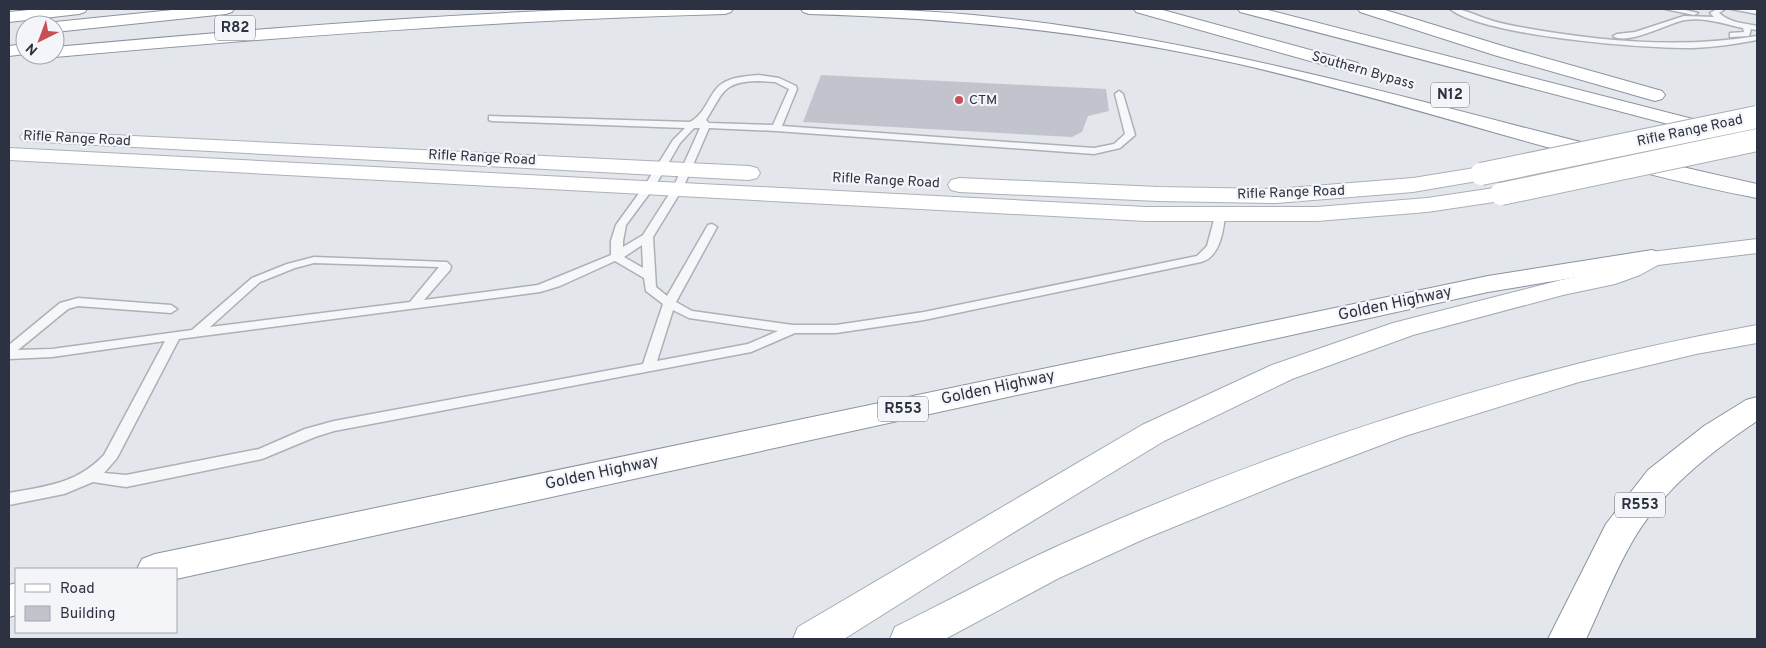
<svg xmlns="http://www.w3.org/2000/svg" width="1766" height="648" font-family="Overpass,sans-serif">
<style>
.building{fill:#c1c4cd}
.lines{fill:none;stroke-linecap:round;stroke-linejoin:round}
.service-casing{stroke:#acb0b8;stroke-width:3}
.secondary-casing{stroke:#acb0b8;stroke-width:2}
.primary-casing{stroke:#a3a9b6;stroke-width:2}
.motorway-casing{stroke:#8b92a1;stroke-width:2}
.service{fill:#f6f7f9;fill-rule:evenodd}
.secondary{fill:#fff;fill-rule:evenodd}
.primary{fill:#fff;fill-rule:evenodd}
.motorway{fill:#fff;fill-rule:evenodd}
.secondary-bridge-casing{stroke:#acb0b8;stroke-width:24;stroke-linecap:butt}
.secondary-bridge{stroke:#fff;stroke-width:22}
.poi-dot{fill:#c94f57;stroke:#f3f5f8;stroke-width:2}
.labels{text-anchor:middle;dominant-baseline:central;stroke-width:4.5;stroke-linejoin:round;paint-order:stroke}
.far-street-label{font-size:14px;fill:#2c3242;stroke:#f3f5f8}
.far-poi-label{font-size:14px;fill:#2c3242;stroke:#f3f5f8;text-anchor:start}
.shield{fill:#f3f5f8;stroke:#686c79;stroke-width:1}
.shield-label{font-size:15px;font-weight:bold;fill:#2c3242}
.street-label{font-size:16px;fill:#2c3242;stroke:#f3f5f8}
</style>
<rect width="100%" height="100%" fill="#e3e6eb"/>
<path class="building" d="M821,75L1106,89L1109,111L1088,116L1082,132L1072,137L803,122Z"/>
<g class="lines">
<defs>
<path id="service" d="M1450,9C1463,8 1475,15 1487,19C1498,23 1509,25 1520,27C1598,41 1679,49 1757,36V40C1736,44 1715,47 1693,48C1647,49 1484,36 1450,9Z
M1665,9H1681L1698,13L1694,15Z
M1717,9H1725L1719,13C1730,23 1744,23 1757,26V30L1751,29L1749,36L1730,37V33L1744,32L1743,28C1724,24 1705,17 1685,20C1668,23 1628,46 1613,36L1617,34L1635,32L1684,16L1714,17L1710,13Z
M1731,9L1757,10V14Z
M758,75L779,78L796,86L797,89L782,126L1094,148L1114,144L1125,134L1115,94L1119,91L1123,94L1135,135L1120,148L1094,154L776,131L709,128L683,188L653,237L656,287L667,296L708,225L712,224L717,227L676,302L692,311L793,325H836L924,312L1197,256L1207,246L1215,216L1220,213L1225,216C1223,232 1220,257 1201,262L924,320L836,333H795L751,352L334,431L315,437L262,459L126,487L93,482L64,494L9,505V493C47,486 76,484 104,455L165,341L52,357L9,359V345L60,303L78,298L171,305L177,309L171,313L78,306L68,309L18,350L52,349L192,330L252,278L287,264L314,257L447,262L451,266L450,270L424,300L538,285L611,255V241L616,225L645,185L673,140L685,128L492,121L489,120V116L690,122C707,113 710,90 723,83C733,77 747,76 758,75ZM758,81L775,82L789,89L773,125L709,123L706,120C724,92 722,82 758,81ZM694,128H700L673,188L643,235L623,247V241L626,225L655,186L680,143ZM642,245L643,268L624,257ZM615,261L644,278L646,291L663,304L643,364L334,421L305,429L259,449L126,475L104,473L117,458L179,339L540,292L560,286ZM314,263L439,267L410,302L210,327L260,282L295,268ZM673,310L689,318L778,331L748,344L657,361Z"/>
<path id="secondary" d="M30,131L749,166L757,168L760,173L757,178L749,180L23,141L20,137L23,133Z
M9,148L1146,207H1317L1427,198L1501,187L1509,189L1512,194L1509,199L1501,201L1427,212L1317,221H1146L9,160Z
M1481,167L1489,169L1492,174L1489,179L1413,192L1276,203L1158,201L959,192L951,190L948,185L951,180L959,178L1158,187L1276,189L1413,178Z"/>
<path id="primary" d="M1757,239V253L1658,265L1640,275L1615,284L1563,295L1413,335L1292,379L1164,441L998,542L844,639H793L798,627L1142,425L1272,365L1393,323L1561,280L1600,272L1622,265L1643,253Z
M1757,325V343L1696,354L1579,382L1405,436L1289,480L1144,539L1059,578L945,639H890L895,627C950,600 1004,570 1060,545C1280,446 1519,368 1757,325Z"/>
<path id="motorway" d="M39,9H87L85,12L79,14L9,22V12Z
M182,9H234L232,12L226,14L55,32V25H48L55,22Z
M590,9H733L731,12L725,14C501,20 278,37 55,57L48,55H55V47C233,31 412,16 590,9Z
M801,9C1129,0 1441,116 1757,184V198C1582,164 1413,104 1239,64C1097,32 954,18 809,14L803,12Z
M1134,9H1159L1358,63L1361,67L1358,71L1352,72L1346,71L1136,12Z
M1238,9H1264L1724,127L1727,131L1724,135L1717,137L1710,135L1240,12Z
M1358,9H1382L1506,47L1662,91L1665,95L1662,99L1655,101L1494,55L1360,12Z
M25,44V54L9,56V46Z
M1652,250L1661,253L1665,258L1661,263L1488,292L176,579V569H137L142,559L155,554L1488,276Z
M1757,397V421C1709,453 1661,491 1632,542C1614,573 1601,607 1586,639H1548L1606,524L1648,470L1704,426L1746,400Z
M16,583V615L9,617V585Z"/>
</defs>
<use href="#service" class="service-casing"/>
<use href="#secondary" class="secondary-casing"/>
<use href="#primary" class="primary-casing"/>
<use href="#motorway" class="motorway-casing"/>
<use href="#service" class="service"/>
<use href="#secondary" class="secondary"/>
<use href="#primary" class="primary"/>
<use href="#motorway" class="motorway"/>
<defs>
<path id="secondary-bridge" d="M1481,174L1757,117
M1501,194L1757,140"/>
</defs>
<use href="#secondary-bridge" class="secondary-bridge-casing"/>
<use href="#secondary-bridge" class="secondary-bridge"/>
</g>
<circle class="poi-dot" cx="959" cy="100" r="5"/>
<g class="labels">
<g class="far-street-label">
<text transform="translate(1363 71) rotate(16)">Southern Bypass</text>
<text transform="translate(1690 131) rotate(-12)">Rifle Range Road</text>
<text transform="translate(77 139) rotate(3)">Rifle Range Road</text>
<text transform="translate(482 158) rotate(3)">Rifle Range Road</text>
<text transform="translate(886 181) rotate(3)">Rifle Range Road</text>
<text transform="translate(1291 193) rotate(-2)">Rifle Range Road</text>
</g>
<g class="far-poi-label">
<text x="969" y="100">CTM</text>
</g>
<g class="shield">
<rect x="215" y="15.5" width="40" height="25" rx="4"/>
<rect x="1431" y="82.5" width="38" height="25" rx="4"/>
<rect x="878" y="396.5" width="50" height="25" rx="4"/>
<rect x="1615" y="492.5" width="50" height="25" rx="4"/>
</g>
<g class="shield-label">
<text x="235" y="28">R82</text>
<text x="1450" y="95">N12</text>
<text x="903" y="409">R553</text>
<text x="1640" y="505">R553</text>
</g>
<g class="street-label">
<text transform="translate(1395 304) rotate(-12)">Golden Highway</text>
<text transform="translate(998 388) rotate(-12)">Golden Highway</text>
<text transform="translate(602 473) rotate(-12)">Golden Highway</text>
</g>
</g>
<rect width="1766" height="648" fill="none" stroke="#2c3242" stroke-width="20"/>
<rect x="15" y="568" width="162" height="65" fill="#f3f5f8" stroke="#a3a7af"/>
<rect x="25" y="584" width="25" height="8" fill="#ffffff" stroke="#a3a7af"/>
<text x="60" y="593" font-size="15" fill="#2c3242">Road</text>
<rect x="25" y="606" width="25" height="15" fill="#c1c4cd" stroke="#a3a7af"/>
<text x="60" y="618" font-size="15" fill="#2c3242">Building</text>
<g transform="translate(40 40) rotate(222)"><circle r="24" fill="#f3f5f8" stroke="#a3a7af"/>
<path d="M0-4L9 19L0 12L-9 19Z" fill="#c94f57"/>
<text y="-8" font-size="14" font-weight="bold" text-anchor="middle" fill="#2c3242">N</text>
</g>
</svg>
